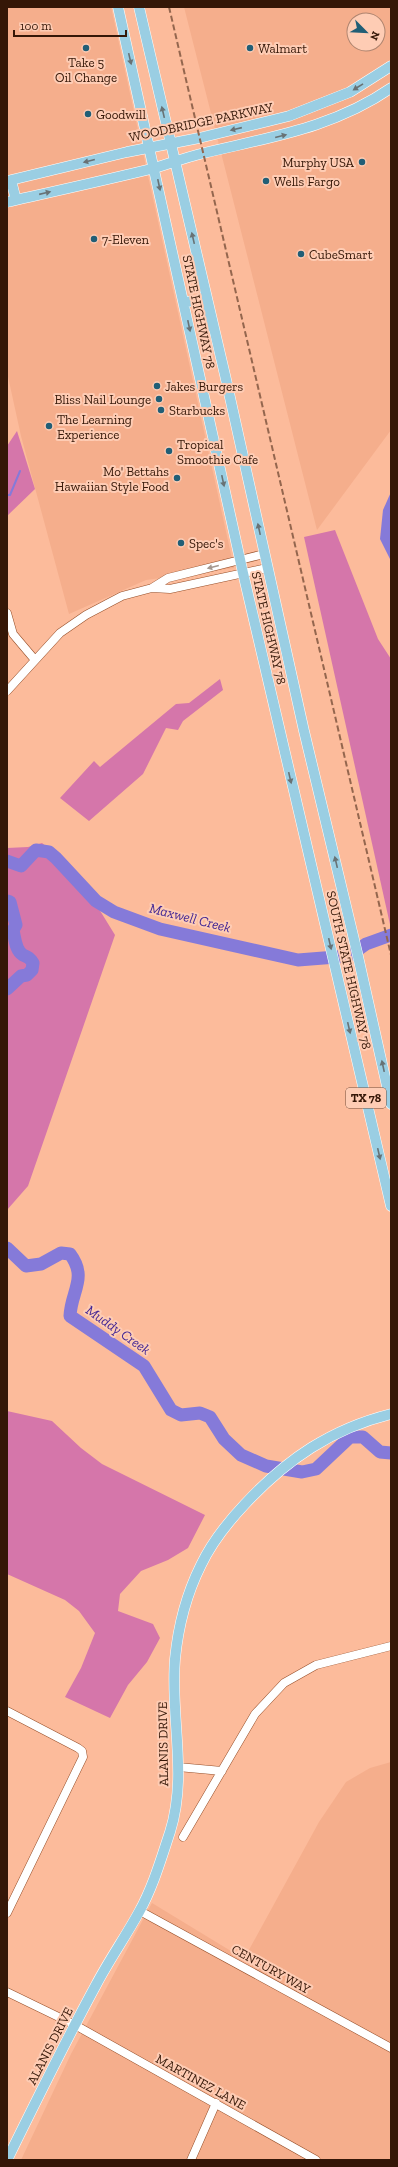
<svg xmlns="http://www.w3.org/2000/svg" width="398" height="2167" font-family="'Zilla Slab',serif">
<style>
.built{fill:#f5ae8c;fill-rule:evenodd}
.green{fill:#d576aa}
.water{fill:#857ad9}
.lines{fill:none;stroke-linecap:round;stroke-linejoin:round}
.stream{stroke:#857ad9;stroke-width:2}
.river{stroke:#857ad9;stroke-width:13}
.minor-casing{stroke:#964e28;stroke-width:9}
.major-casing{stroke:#fff;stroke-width:11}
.minor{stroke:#fff;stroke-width:8}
.major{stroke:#9acee3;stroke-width:10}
.rail{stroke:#94664e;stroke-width:2;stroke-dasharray:6 3;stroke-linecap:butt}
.oneway{fill:#687275}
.oneway2{fill:#a4978f}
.poi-dot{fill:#215e76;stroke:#feccb4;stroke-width:1.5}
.labels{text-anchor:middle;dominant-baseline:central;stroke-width:4;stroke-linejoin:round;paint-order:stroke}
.shield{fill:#feccb4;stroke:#714d3b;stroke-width:1}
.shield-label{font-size:12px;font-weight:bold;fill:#351707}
.poi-label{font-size:13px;fill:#351707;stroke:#feccb4;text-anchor:start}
.street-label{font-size:13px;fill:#351707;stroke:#feccb4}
.water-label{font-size:14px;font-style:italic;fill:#422594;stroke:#feccb4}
</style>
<rect width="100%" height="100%" fill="#fcbb9b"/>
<path class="built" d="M7,7H111L234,568L146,580L69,614L21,436L7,372Z
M184,7H391V430L317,530ZM354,20H378V44H354Z
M391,1762V2160H21L71,2054L152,1903L244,1959L319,1822L346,1782L370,1768Z"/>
<path class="green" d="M17,431L35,489L7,516V446Z
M335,530L378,639L391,659V929L304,537Z
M220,679L223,690L183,721L178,730L166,728L143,774L89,821L60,798L94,761L100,767L176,704L189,703Z
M42,843L75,870L115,935L28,1186L7,1210V848L28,847Z
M7,1411L52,1421L81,1448L102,1464L205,1515L188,1548L168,1560L141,1571L120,1594L118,1611L153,1624L160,1638L147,1662L128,1685L110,1718L65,1697L81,1668L95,1633L79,1611L65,1600L7,1574Z"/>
<path class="water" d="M391,492V561L380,539L383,510Z"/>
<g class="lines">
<path class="stream" d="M7,495H10L20,471"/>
<path class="river" d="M7,861L21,866L36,850L49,852L56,858L96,901L114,912L160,929L298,960L349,956L366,944L391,935
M7,901L10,902L16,925L13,930C15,938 15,950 23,955C28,957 30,958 33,963L32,970L27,975L21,976L7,989
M7,1248L26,1266L41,1264L61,1253L70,1254C88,1278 71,1291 70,1316L144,1366L171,1410L181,1415L200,1413L210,1417L224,1439L241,1455L266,1466L302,1472L316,1469L350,1437H363L380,1452L391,1453"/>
<defs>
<path id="minor" d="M152,588L168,578L264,554
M7,613L13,634L35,660
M7,691L60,633L86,615L122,596L152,588L170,589L267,568
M7,1711L78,1748L82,1751L83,1757L7,1913
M178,1767L222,1771
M183,1837L255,1714L284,1683L316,1665L391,1646
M140,1911L391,2048
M7,1992L75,2025L316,2160
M191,2160L216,2103"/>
<path id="major" d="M118,7L243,573L391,1206
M139,7L225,375L304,731L357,952L391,1104
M11,180L16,200
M7,181L127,152L199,138L289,116L350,92L391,66
M7,202C56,191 106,180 155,168C171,163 187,157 204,153C270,137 333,128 391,88
M184,302L196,301L199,303L207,327
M7,2160C36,2101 65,2042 96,1985C109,1960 126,1936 139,1912C153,1887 161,1859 170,1832C188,1775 170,1717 175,1659C178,1628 187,1593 201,1565C212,1542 228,1522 245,1504C287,1459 331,1429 391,1414"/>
</defs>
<use href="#minor" class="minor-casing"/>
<use href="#major" class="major-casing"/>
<use href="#minor" class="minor"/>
<use href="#major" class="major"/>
<path class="rail" d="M169,7L391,955"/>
</g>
<defs><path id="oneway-solid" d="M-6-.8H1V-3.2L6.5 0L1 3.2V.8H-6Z"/></defs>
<g class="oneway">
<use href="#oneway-solid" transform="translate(130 59) rotate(77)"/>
<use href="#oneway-solid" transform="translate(358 87) rotate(148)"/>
<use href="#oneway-solid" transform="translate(163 112) rotate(-103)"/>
<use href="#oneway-solid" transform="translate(236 129) rotate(167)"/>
<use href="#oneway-solid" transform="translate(281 136) rotate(-14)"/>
<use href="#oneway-solid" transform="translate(89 161) rotate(166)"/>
<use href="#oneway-solid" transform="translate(159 185) rotate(78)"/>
<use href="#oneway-solid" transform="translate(45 193) rotate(-13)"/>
<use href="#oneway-solid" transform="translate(193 238) rotate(-103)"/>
<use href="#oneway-solid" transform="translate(189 326) rotate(78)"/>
<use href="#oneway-solid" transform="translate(223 481) rotate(78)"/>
<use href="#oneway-solid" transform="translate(259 529) rotate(-102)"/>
<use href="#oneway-solid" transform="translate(290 778) rotate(77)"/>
<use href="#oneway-solid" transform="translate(336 862) rotate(-103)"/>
<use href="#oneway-solid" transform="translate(330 944) rotate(77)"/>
<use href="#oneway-solid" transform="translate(349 1028) rotate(77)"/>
<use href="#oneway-solid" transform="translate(383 1066) rotate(-102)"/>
<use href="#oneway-solid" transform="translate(379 1154) rotate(77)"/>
</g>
<use class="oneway2" href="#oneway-solid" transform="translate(213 567) rotate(166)"/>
<g class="poi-dot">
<circle cx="86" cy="48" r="4"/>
<circle cx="250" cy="48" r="4"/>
<circle cx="88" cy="114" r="4"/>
<circle cx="362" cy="162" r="4"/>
<circle cx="266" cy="181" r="4"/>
<circle cx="94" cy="239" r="4"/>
<circle cx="301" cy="254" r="4"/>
<circle cx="157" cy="386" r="4"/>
<circle cx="159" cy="399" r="4"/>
<circle cx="161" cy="410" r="4"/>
<circle cx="49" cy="426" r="4"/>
<circle cx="169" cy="451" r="4"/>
<circle cx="177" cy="478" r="4"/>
<circle cx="181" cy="543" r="4"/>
</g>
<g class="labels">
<rect class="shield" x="346" y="1088" width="40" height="20" rx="3"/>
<g class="shield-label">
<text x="366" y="1098">TX 78</text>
</g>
<g class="poi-label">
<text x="258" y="48">Walmart</text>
<text x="86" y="62" text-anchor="middle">Take 5<tspan x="86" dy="15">Oil Change</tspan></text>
<text x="96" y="114">Goodwill</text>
<text x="354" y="162" text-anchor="end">Murphy USA</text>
<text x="274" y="181">Wells Fargo</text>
<text x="102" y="239">7-Eleven</text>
<text x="309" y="254">CubeSmart</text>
<text x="165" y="386">Jakes Burgers</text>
<text x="151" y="399" text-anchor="end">Bliss Nail Lounge</text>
<text x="169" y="410">Starbucks</text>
<text x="57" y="419">The Learning<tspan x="57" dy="15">Experience</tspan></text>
<text x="177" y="444">Tropical<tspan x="177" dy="15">Smoothie Cafe</tspan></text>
<text x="169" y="471" text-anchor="end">Mo' Bettahs<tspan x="169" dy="15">Hawaiian Style Food</tspan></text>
<text x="189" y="543">Spec's</text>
</g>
<g class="street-label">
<text transform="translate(201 122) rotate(-12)">WOODBRIDGE PARKWAY</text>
<text transform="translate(199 312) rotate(78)">STATE HIGHWAY 78</text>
<text transform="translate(269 628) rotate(77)">STATE HIGHWAY 78</text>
<text transform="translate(349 970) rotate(77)">SOUTH STATE HIGHWAY 78</text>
<text transform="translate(163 1744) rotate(-91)">ALANIS DRIVE</text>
<text transform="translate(271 1969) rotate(29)">CENTURY WAY</text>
<text transform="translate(50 2046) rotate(-63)">ALANIS DRIVE</text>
<text transform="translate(201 2082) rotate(29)">MARTINEZ LANE</text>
</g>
<g class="water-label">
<text transform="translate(190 918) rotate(14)">Maxwell Creek</text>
<text transform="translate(118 1330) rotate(35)">Muddy Creek</text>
</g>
</g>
<rect width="398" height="2167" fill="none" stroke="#351707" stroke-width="16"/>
<g transform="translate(366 32) rotate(114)"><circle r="19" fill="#feccb4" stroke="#ae846f"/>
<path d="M0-3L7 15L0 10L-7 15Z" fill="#215e76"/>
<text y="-6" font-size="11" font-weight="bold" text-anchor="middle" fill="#351707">N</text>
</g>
<path d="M14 30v6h112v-6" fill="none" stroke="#351707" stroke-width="2"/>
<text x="20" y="30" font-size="12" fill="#351707" stroke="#feccb4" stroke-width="3" paint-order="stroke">100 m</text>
</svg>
